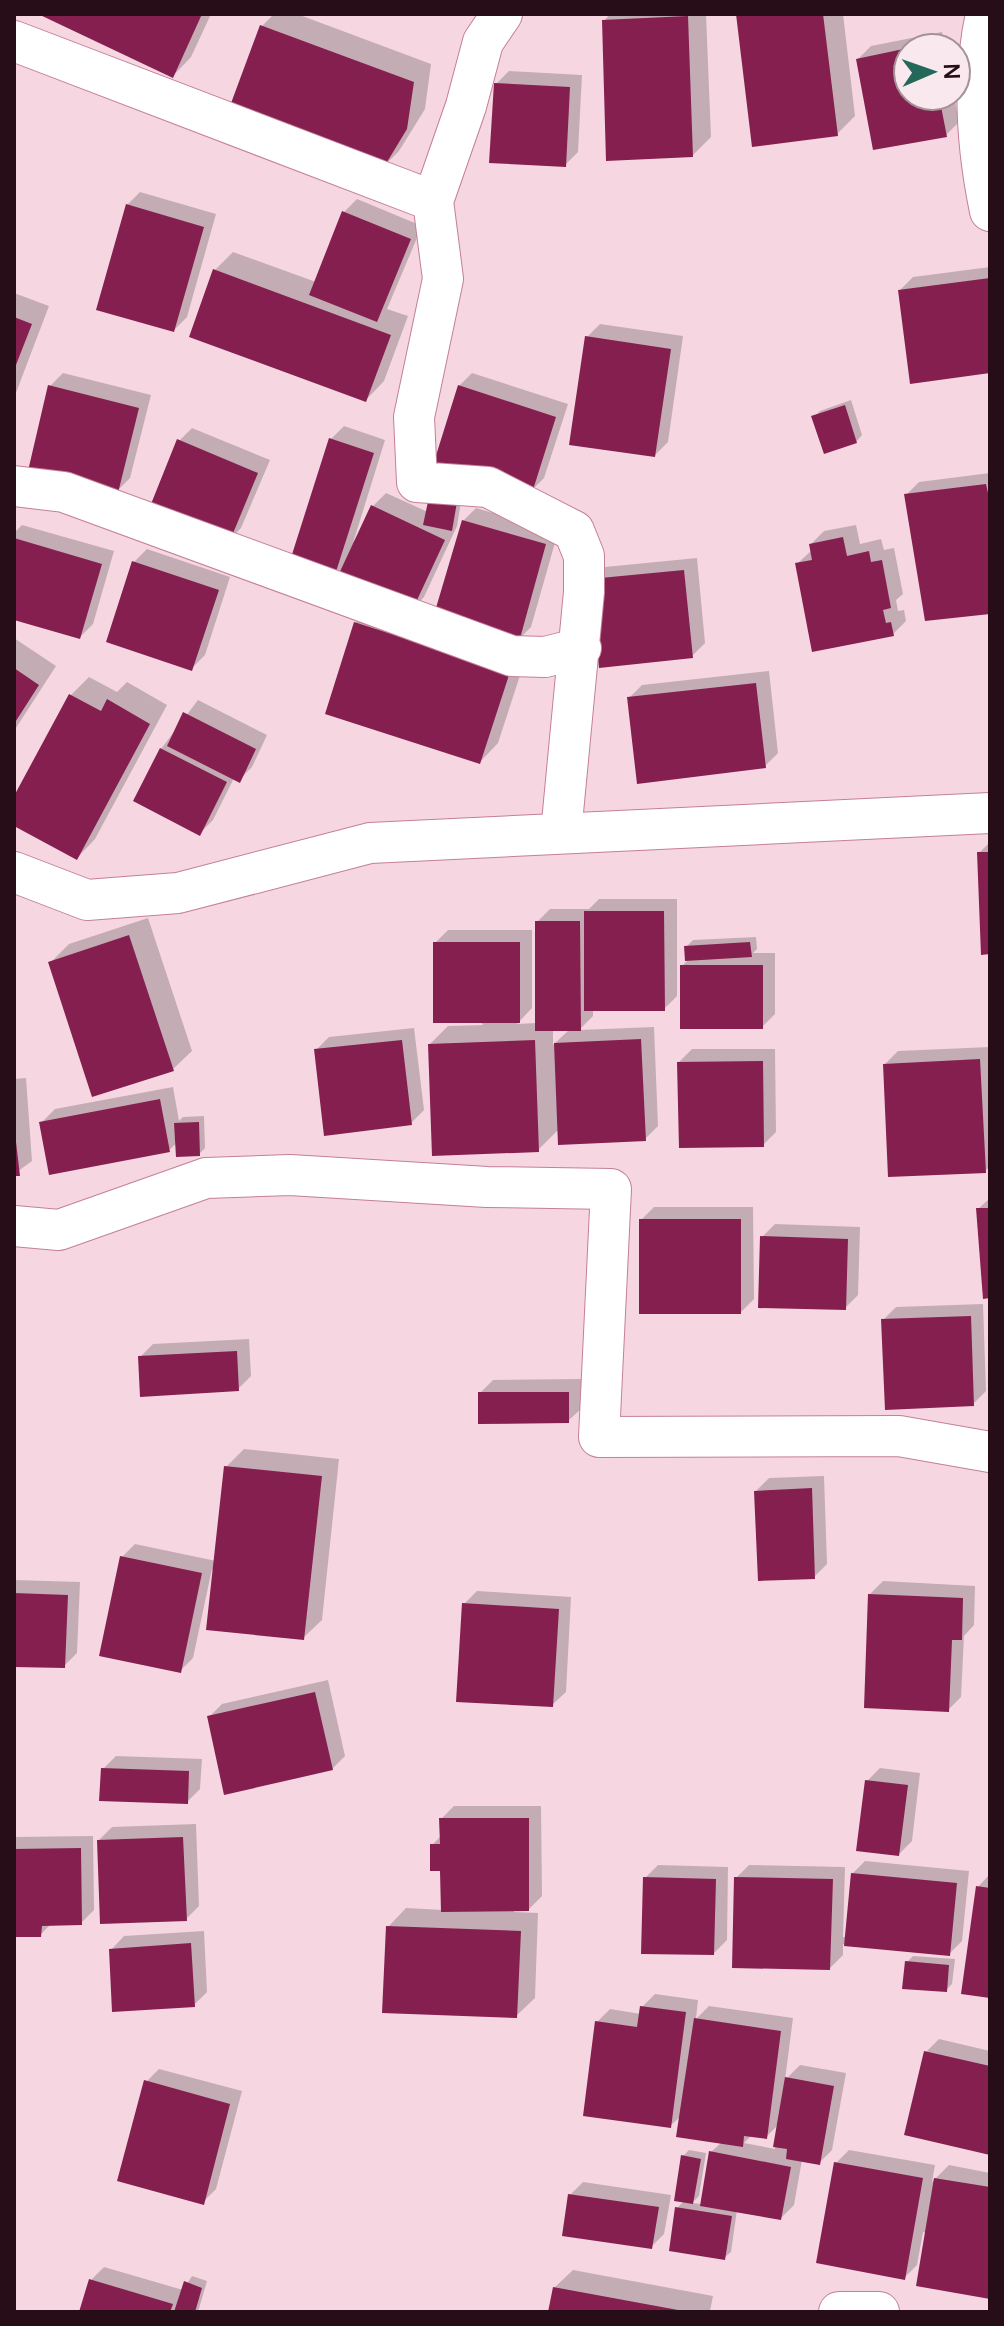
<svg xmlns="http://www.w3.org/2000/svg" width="1004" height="2326" font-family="Manrope,sans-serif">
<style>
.shadow{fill:#0003;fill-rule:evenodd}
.building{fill:#851f4f}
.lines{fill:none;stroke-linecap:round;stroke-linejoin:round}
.minor-casing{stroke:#c47f99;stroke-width:42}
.minor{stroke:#fff;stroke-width:40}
</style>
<rect width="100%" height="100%" fill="#f6d7e1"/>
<path class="shadow" d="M42,14H211L191,57L173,76Z
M274,14H297L431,64L425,109L399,151L380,170L262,26Z
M610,14H706L711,137L693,155L604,21Z
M738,14H843L855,116L837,134Z
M942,32L945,48H908V96H954L959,122L946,135L858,59L871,46Z
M509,71L582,75L578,152L565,165L496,84Z
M140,192L216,214L187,317L174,330L127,205Z
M357,199L422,226L387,309L408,316L384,381L366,400L215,270L233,252L316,282L344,212Z
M990,267V371L900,290L913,277Z
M14,293L49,306L14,398Z
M600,324L683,336L668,442L655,455L587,337Z
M63,373L151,395L130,478L117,491L50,386Z
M472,373L568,404L544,478L531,491L459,386Z
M851,400L862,435L856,442L814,417L820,411Z
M344,426L385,440L353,543L373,506L386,493L428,512L462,496L457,526L424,597L411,610L344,567L332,579L331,439Z
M192,428L270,460L241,528L228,541L179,441Z
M990,473V612L906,495L919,482Z
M476,508L558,532L531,627L518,640L463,521Z
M22,525L114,551L93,624L80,637L14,618V533Z
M856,525L860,544L881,539L884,550L894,548L903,594L896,600L898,611L904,610L906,621L893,634L797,564L812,550L811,544L824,531Z
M147,549L230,577L205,655L192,668L134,562Z
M697,558L705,643L692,656L592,580L605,567Z
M374,605L527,654L498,743L480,762L355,623Z
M14,638L56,666L14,731Z
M769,671L778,753L765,766L629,698L642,685Z
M89,677L117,692L127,682L167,705L95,839L77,858L14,824V800L71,695Z
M198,700L267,735L252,767L239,780L234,778L213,820L200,833L161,749Z
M990,842V952L979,853Z
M599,899H677V996L664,1009H593V1016L579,1030L654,1027L658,1126L645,1139L559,1129L538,1150L430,1044L448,1026L483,1025L435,943L448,930H532V1008L517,1024L537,1023V922L550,909H589ZM553,1029H570L553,1045Z
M148,918L192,1051L173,1069L50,963L69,944Z
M756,937L757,949L753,953H775V1014L762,1027L682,966L687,961L686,947L693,940Z
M414,1028L424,1110L411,1123L316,1050L329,1037Z
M990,1047V1166L985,1171L885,1064L898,1051Z
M692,1049H775L776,1132L763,1145L679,1062Z
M26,1078L32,1161L14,1174V1079Z
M173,1087L179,1121L183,1117L204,1116L205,1148L199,1154L177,1143L169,1150L42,1122L55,1109Z
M990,1198V1296L978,1209Z
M654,1207H753L754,1299L741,1312L641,1220Z
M775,1224L860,1227L858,1295L845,1308L762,1237Z
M983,1304L986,1391L973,1404L883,1320L896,1307Z
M249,1339L251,1376L238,1389L140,1357L153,1344Z
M581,1379L582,1408L568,1421L480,1393L493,1380Z
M244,1449L339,1459L322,1620L303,1638L212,1569L193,1658L180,1671L122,1557L135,1544L216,1561L226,1467Z
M824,1476L827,1564L814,1577L756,1491L769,1478Z
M14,1580L80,1582L77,1653L64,1666L14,1665Z
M883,1581L975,1586L974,1625L964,1636L961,1697L948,1710L870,1594Z
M477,1591L571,1597L566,1692L552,1705L464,1604Z
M328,1680L345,1756L332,1769L209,1717L222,1704Z
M116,1756L202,1759L200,1789L187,1802L103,1769Z
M880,1768L920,1773L912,1841L899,1854L867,1781Z
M454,1806H541L542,1896L529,1909H514V1912L538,1913L535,1998L516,2016L388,1927L406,1908L443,1910L442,1869L432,1845L442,1835L441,1819Z
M196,1824L199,1906L186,1919L99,1840L112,1827Z
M93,1836L94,1910L81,1923L51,1924L40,1935H14V1837Z
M865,1861L969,1871L962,1941L949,1954L843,1944V1955L830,1968L736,1878L749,1865L845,1867L843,1937H847L852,1874Z
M658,1865L728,1867L727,1940L714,1953L645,1878Z
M990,1874V1996L978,1887Z
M204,1931L207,1992L194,2005L111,1950L124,1936Z
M913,1956L955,1959L952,1984L946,1990L907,1962Z
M655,1994L698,2000L696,2019L709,2006L793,2018L785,2080L800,2065L846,2073L832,2150L819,2163L802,2160L794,2205L781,2218L737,2210L731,2252L724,2258L677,2208L684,2201L683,2156L689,2150L706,2153L699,2196L692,2203L702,2204L711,2152L722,2142L682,2115L670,2126L597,2022L610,2009L641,2014L642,2007ZM779,2124L775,2149L744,2143L752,2135L766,2137Z
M939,2039L990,2051V2153L926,2052Z
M159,2069L242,2091L216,2189L203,2202L146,2082Z
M849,2150L935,2165L932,2182L949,2165L990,2173V2297L927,2233L923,2232L917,2265L904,2278L836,2163Z
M583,2182L671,2195L664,2234L651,2247L570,2195Z
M104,2267L183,2290L192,2276L207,2281L198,2312H82L91,2280Z
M573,2270L713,2296L710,2311L716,2312H550L554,2288Z"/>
<path class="building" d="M38,14H202L173,78Z
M736,14H823L838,136L752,147Z
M688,16L693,157L606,161L602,20Z
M260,25L414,82L407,129L381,172L227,114Z
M908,48V96H939L947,137L873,150L856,59Z
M494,83L570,87L566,167L489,163Z
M126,204L204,227L174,332L96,310Z
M342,211L411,239L377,322L309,295Z
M213,269L391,335L366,402L189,337Z
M990,278V373L910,384L898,290Z
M14,317L32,324L14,370Z
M585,336L671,349L655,457L569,445Z
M48,385L139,408L118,493L28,471Z
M458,385L556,417L532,493L434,462Z
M845,405L857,443L824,454L811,416Z
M329,438L374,453L333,581L288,567Z
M177,439L258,473L229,543L149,509Z
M986,484L990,502V614L925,621L904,494Z
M429,497L457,502L452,531L423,525Z
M371,505L445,540L411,613L337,578Z
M462,520L546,544L519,642L433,618Z
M843,537L847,556L869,551L871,562L882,560L891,608L883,610L886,623L891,622L894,636L812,652L795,563L812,560L809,544Z
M14,538L102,564L80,639L14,620Z
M132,561L219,590L192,671L106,642Z
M684,570L693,658L599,668L590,579Z
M354,622L510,672L480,764L325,714Z
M14,668L39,685L14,724Z
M756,683L766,768L637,784L627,697Z
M69,694L101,711L107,699L150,724L77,860L14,826V796Z
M183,712L256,749L240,783L167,746Z
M160,748L227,782L200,836L133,801Z
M977,852H990V954L981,955Z
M584,911H664L665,1011H584Z
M535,921H580L581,1031H535Z
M129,935L174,1071L92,1097L48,962Z
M433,942H520V1023H433Z
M750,942L752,957L685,961L684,946Z
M680,965H763V1029H680Z
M641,1039L646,1141L558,1145L554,1043Z
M402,1040L412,1125L324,1136L314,1049Z
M535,1040L539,1152L432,1156L428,1044Z
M980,1059L986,1173L888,1177L883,1064Z
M763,1061L764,1147L679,1148L677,1062Z
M160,1099L170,1152L49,1175L39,1122Z
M199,1122L200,1156L176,1157L174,1123Z
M14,1125L20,1176H14Z
M976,1208H990V1298L983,1299Z
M639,1219H741V1314H639Z
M760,1236L848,1239L846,1310L758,1308Z
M971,1316L974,1406L885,1410L881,1319Z
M237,1351L239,1391L140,1397L138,1356Z
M478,1392H569V1423L478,1424Z
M224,1466L322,1476L304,1640L206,1630Z
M812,1488L815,1579L758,1581L754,1491Z
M120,1556L202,1573L181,1673L99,1656Z
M14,1593L68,1595L65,1668L14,1667Z
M868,1594L963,1598L962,1640H952L949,1712L864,1708Z
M462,1603L559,1609L553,1707L456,1702Z
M315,1692L333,1770L224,1795L207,1716Z
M101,1768L189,1771L188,1804L99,1801Z
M865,1780L908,1785L899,1856L856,1851Z
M439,1818H529V1911L441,1912L440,1871H430V1844H440Z
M183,1837L187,1921L100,1924L97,1840Z
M81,1848L82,1925L42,1926L41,1937H14V1849Z
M851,1873L957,1883L950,1956L844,1946Z
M643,1877L716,1879L714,1955L641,1954Z
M734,1877L833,1879L830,1970L732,1968Z
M976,1886L990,1888V1998L961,1994Z
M386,1926L521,1931L517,2018L382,2013Z
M191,1943L195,2007L112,2012L109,1949Z
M905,1961L949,1965L947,1992L902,1989Z
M640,2006L686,2012L671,2128L583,2116L595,2021L637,2027Z
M694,2018L781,2031L767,2139L744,2136L743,2147L676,2137Z
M924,2051L990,2066V2155L904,2135Z
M785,2077L834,2086L820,2165L786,2159L787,2149L773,2147Z
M144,2080L230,2104L204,2205L117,2181Z
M709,2151L791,2167L781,2220L700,2206Z
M681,2155L701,2159L693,2204L674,2201Z
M834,2162L923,2178L905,2280L816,2263Z
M934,2178L990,2187V2299L916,2286Z
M568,2194L659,2207L652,2249L562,2236Z
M675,2207L732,2216L725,2260L669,2251Z
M89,2279L173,2304L170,2312H79Z
M184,2281L202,2288L195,2312H174Z
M553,2287L678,2310V2312H548Z"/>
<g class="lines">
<defs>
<path id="minor" d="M502,14L483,42L466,106L433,201L443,279L414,417L417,482L488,487L574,531L584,556V592L561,833
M986,14C972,77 977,148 990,211
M14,41L433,201
M14,486L64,492L512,656L545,657L581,648
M14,872L87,900L178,893L370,843L990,813
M14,1226L59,1230L206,1178L290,1175L487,1187L611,1189L599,1437L899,1436L990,1452
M839,2312H879"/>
</defs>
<use href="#minor" class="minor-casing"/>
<use href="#minor" class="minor"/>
</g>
<rect width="1004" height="2326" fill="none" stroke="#260d17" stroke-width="32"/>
<g transform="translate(932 72) rotate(88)"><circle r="38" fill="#f9e9ee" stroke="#a59198" stroke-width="2"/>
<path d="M0-6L14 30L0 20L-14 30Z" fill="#246859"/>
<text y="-12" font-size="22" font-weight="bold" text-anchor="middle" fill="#260d17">N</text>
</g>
</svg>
